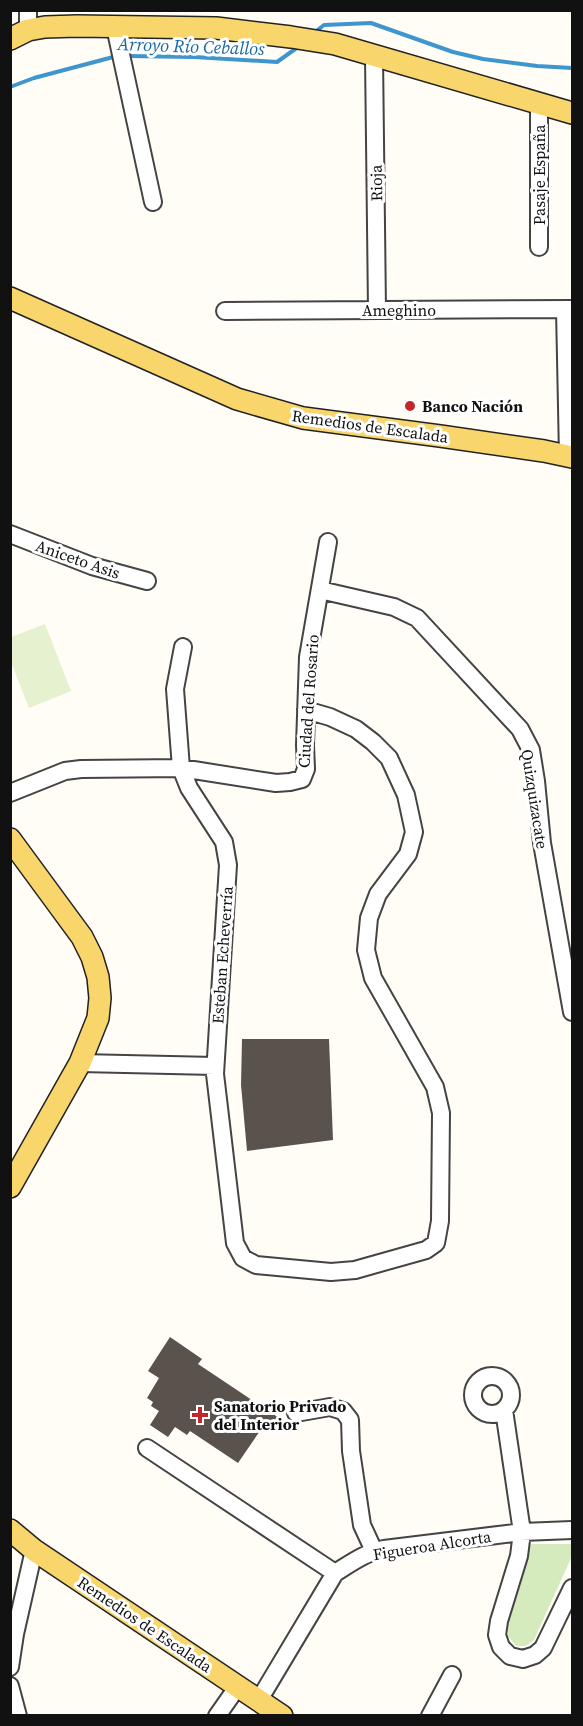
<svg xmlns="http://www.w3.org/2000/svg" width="583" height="1726" font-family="'Source Serif 4',serif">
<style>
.green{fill:#d5ebbd}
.pitch{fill:#e6f2cf}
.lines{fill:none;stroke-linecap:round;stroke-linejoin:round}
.stream{stroke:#3f96cf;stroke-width:4}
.building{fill:#5a524d}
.minor-casing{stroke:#444;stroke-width:20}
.major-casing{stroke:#222;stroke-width:24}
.minor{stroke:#fff;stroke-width:16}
.major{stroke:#f9d66b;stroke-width:21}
.poi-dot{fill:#c4262e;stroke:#fff;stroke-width:2}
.labels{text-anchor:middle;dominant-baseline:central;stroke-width:6;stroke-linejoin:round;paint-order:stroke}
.street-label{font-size:16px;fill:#111;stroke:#fff}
.poi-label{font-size:16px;font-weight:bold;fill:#111;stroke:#fff;text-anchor:start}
.water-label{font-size:18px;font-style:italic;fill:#1768a6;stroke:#fff}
</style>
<rect width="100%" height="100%" fill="#fffdf5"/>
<path class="green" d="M531,1544H572V1556L534,1640L526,1646H516L508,1636V1620Z"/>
<path class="pitch" d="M45,624L71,691L29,708L11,662V637Z"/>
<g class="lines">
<path class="stream" d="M315,32L324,25L371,23L453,52L483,59L537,66L572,68
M128,56L194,57L277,62L298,47
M10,87L34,78L117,56"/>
</g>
<path class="building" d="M242,1039H329L333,1140L247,1151L241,1085Z
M170,1337L202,1359L198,1364L282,1420L274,1432L264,1425L238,1463L190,1431L187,1435L175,1427L168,1437L150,1425L159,1411L151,1406L153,1402L147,1398L159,1378L148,1371Z"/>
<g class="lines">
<defs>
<path id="minor" d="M28,10V30
M115,27L153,202
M374,56L377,310
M539,104V247
M565,309L568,456
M225,311L572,309
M10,534L92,566L147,581
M320,590L394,607L417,618L520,729L531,750L536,781L542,843L572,1012
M183,647L175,689L181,768L189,788L224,842L228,865L215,1074L235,1243L243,1258L256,1265L331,1272L355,1270L426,1250L436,1243L440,1221L441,1113L435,1087L373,978L366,950L369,918L378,894L408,854L414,832L406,795L389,758L373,742L356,729L330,717L306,710
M10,793L65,771L81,769L181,768L276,783L290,782L302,779L306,769L305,745L308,657L328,542
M80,1063L215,1066
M473 1395a19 19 0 1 1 38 0a19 19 0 1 1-38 0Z
M504,1410L522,1532L519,1556L499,1621L497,1635L501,1647L510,1656L523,1659L535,1655L543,1648L572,1588
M296,1413L330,1407L343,1411L350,1420L351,1451L362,1525L374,1551
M147,1448L335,1573
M10,1667L15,1634L34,1550
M10,1686L18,1716
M259,1700L335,1573C351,1563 366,1552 384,1549L522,1532L572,1530
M217,1716L238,1686
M430,1716L452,1675"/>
<path id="major" d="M10,39L28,30L45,27L77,26L216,28L291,37L335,44L572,113
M10,298L237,399L303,418L440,436L544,451L572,457
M10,839L82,937L92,957L98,977L100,998L98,1018L80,1063L10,1187
M10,1530L34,1550L282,1716"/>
</defs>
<use href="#minor" class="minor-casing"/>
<use href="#major" class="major-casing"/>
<use href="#minor" class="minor"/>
<use href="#major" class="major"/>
</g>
<g class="poi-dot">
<circle cx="410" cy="406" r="6"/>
<path d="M197 1406h6v6h6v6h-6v6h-6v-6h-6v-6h6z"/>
</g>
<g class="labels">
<g class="street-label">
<text transform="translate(539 175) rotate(-90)">Pasaje España</text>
<text transform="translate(376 183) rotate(-91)">Rioja</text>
<text x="399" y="310">Ameghino</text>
<text transform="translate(370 426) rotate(8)">Remedios de Escalada</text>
<text transform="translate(78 559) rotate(19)">Aniceto Asis</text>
<text transform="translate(308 701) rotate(-86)">Ciudad del Rosario</text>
<text transform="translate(535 799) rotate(81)">Quizquizacate</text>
<text transform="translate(222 955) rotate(-86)">Esteban Echeverría</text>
<text transform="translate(432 1545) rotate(-9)">Figueroa Alcorta</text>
<text transform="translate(145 1624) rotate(34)">Remedios de Escalada</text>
</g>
<g class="poi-label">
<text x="422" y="406">Banco Nación</text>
<text x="214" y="1406">Sanatorio Privado<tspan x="214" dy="18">del Interior</tspan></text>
</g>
<g class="water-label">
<text transform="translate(191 46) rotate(2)">Arroyo Río Ceballos</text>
</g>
</g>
<rect width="583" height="1726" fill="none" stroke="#111111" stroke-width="24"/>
</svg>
